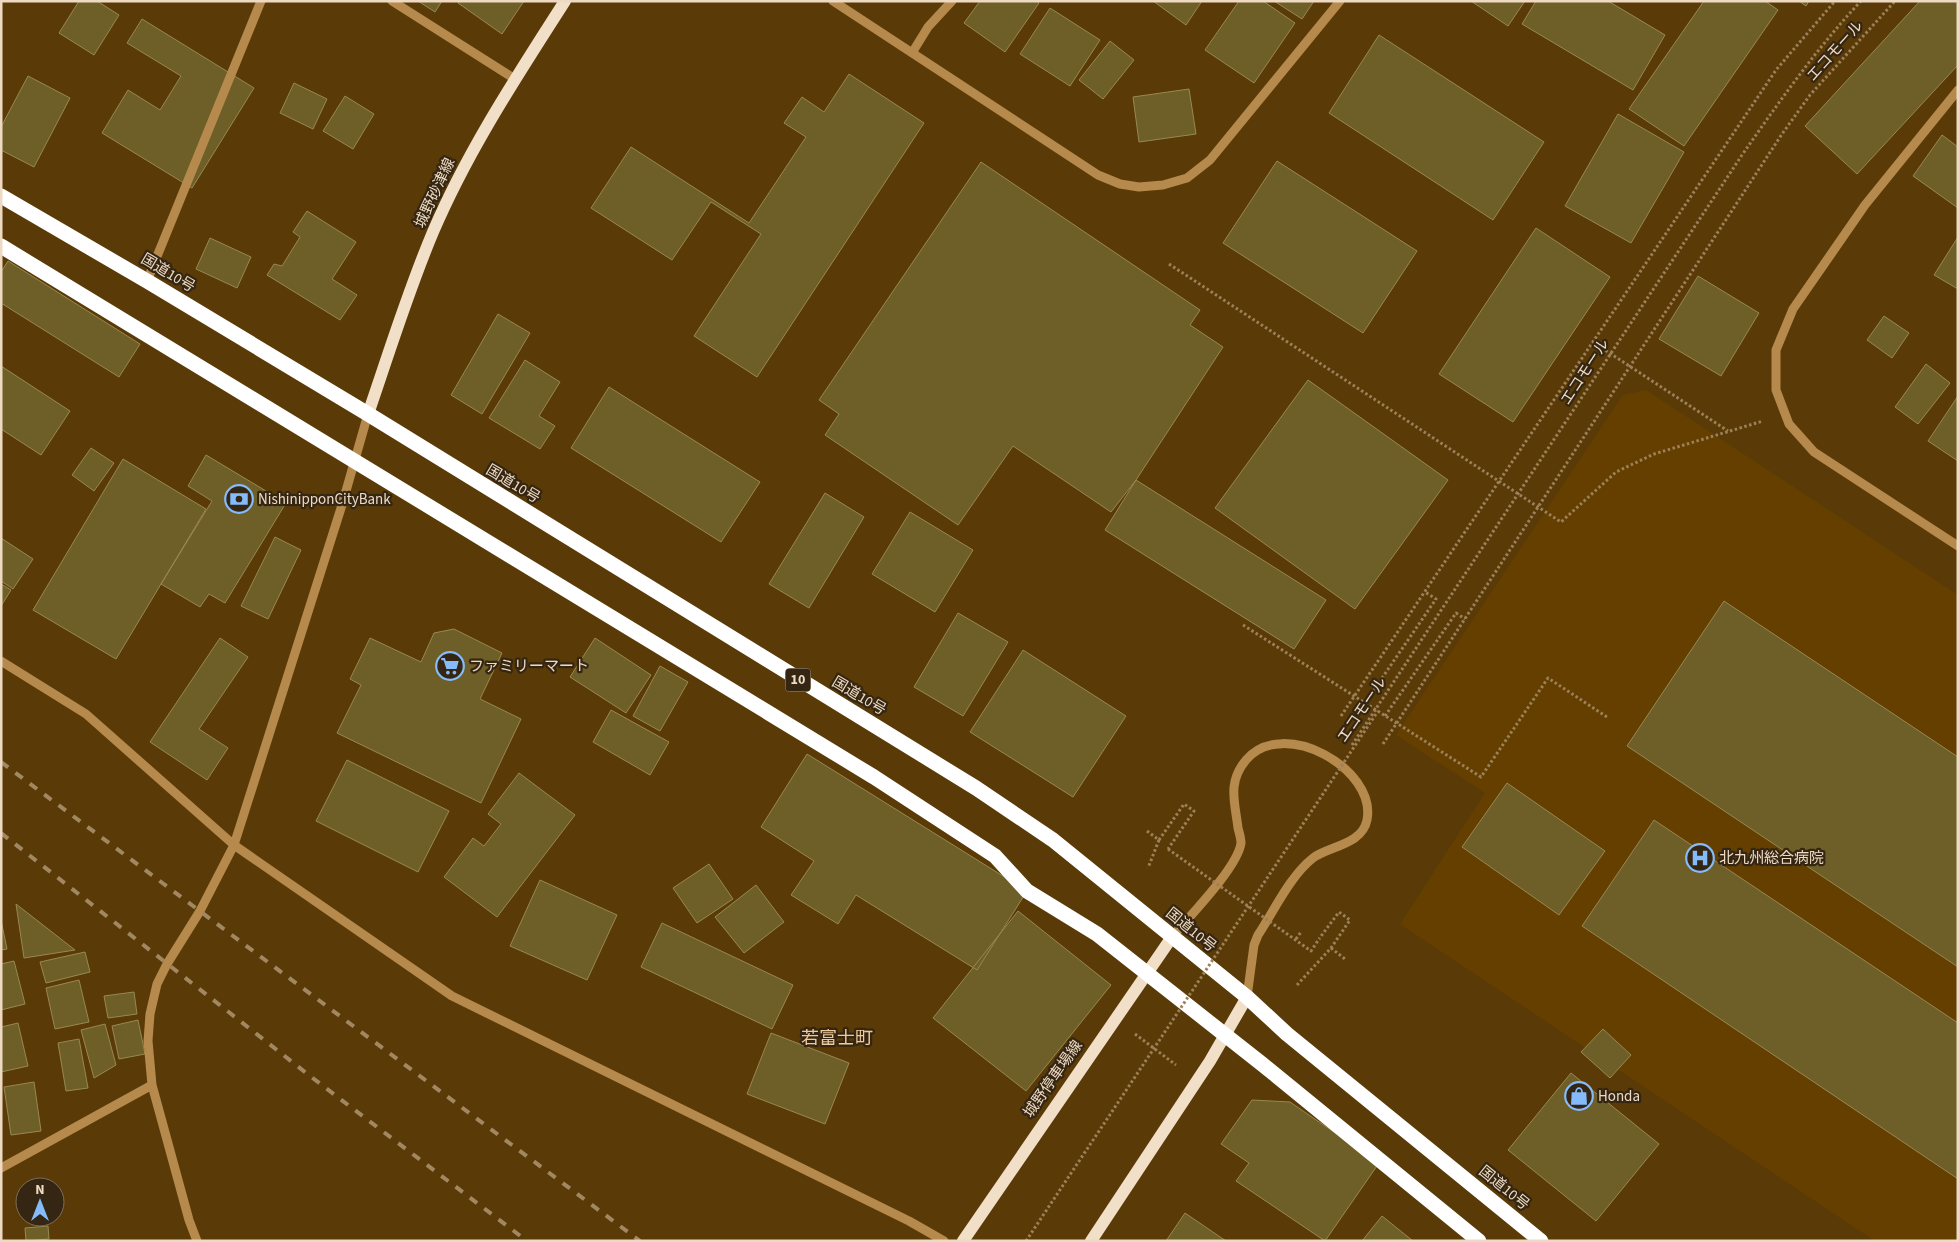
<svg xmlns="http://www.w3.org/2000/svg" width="1959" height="1242" font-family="'Source Sans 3','Noto Sans JP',sans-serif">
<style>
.built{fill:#643f00}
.building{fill:#6e5e27;stroke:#998851}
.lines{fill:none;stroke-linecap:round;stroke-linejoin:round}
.path{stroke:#9c815a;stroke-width:3;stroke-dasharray:2.5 2.5;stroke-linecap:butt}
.minor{stroke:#b6894c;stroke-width:9}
.major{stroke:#f1dfc8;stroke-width:12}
.highway{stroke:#fff;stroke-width:15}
.rail{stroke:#a28862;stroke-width:4;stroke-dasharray:9 9;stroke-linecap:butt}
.path-bridge{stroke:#9c815a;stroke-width:3;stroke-dasharray:2.5 2.5;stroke-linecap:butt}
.labels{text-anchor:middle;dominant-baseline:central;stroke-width:4.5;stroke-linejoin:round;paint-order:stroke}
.shield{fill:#342612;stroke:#b6a48e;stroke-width:1}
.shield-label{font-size:14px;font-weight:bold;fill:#eedac3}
.street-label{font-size:15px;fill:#eedac3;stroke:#342612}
.poi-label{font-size:15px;fill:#eedac3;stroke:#342612;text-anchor:start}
.quarter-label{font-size:18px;fill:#f1ca9a;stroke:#342612}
</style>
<rect width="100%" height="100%" fill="#5a3b07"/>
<path class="built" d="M1646,390L1958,595V1241H1875L1400,924L1485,793L1396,735L1623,395Z"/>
<path class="building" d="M79,1H97L119,15L94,55L59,33Z
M418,1H442L435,12Z
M460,1H524L502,34L458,3Z
M980,1H1037L1039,3L1005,52L964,23Z
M1153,1H1202L1186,25Z
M1239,1H1263L1295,23L1254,83L1205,50Z
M1274,1H1314L1302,19Z
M1471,1H1525L1508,26Z
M1536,1H1608L1665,35L1633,90L1522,24Z
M1704,1H1765L1778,10L1684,146L1629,109Z
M1799,1H1809L1806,6Z
M1920,1H1958V65L1857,174L1805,126Z
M1050,8L1100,40L1070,86L1020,54Z
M142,19L254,88L192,188L102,133L128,90L160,110L181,76L127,43Z
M1379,35L1544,142L1493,220L1329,113Z
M1110,41L1134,60L1103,99L1079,80Z
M849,74L924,123L757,377L694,336L761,234L711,202L672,260L591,208L631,147L749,223L806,137L784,123L802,97L824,112Z
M28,76L70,98L34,167L1,150V127Z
M294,83L327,99L313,129L280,113Z
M1189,89L1196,134L1139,142L1133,97Z
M345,96L374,114L353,149L323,131Z
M1618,114L1684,152L1631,243L1565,206Z
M1942,135L1958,147V208L1913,176Z
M1277,161L1417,251L1363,333L1223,243Z
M981,162L1200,310L1190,325L1223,347L1136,480L1111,512L1013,446L958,525L825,435L839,414L819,400Z
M307,211L356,242L332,279L357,295L340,320L267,275L274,264L282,266L300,237L293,232Z
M1536,228L1610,277L1513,422L1439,374Z
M1958,237V289L1934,275Z
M210,238L251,257L237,288L196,269Z
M8,261L140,344L119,377L1,303V272Z
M1698,276L1759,313L1721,376L1659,339Z
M498,314L530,333L482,414L451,395Z
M1884,316L1909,333L1892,358L1867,340Z
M525,360L560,382L539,416L555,426L540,449L489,418Z
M1926,364L1950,383L1918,424L1895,407Z
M1,366L70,411L41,455L1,429Z
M1308,380L1448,480L1355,609L1215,508Z
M609,387L760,482L721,542L571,448Z
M1958,396V461L1928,441Z
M91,448L114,463L94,491L72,475Z
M206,455L286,503L225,603L209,594L200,607L161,584L212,501L188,486Z
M123,459L206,509L116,659L33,610Z
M1136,480L1326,600L1294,649L1105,530Z
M825,493L864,517L809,608L769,584Z
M910,512L973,550L935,612L872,574Z
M275,537L301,550L268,619L241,606Z
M1,538L33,559L13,589L1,581Z
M1,584L11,590L1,606Z
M1724,601L1958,757V967L1627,746Z
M958,613L1008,642L963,716L914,687Z
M454,629L502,653L480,699L521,719L481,803L337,733L361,685L350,679L370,638L421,662L434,633Z
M220,638L248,657L199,729L228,748L207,780L150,742Z
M595,638L651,675L626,713L570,677Z
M1023,650L1126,716L1073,797L970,732Z
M660,666L688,682L660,731L633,716Z
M611,710L669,742L650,775L593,742Z
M807,754L1027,891L977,970L856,895L838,924L791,895L814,861L761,827Z
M347,760L449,811L418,872L316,821Z
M519,773L575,815L497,917L444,877L473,838L484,846L501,824L488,814Z
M1507,783L1605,851L1559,915L1462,847Z
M1654,820L1958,1023V1179L1582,926Z
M709,864L733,899L697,923L673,888Z
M540,880L617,915L587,980L510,946Z
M756,885L784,922L744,953L715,917Z
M16,904L75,950L24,958Z
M1018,911L1111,985L1026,1091L933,1018Z
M1,920L7,949L1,950Z
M662,923L793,985L772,1029L641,967Z
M85,952L90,972L46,983L40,962Z
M14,961L25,1004L1,1010V964Z
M79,980L89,1022L55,1029L46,988Z
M134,992L137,1014L108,1018L104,996Z
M138,1020L145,1054L119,1059L112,1026Z
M18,1023L28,1066L1,1072V1027Z
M105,1024L116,1065L94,1078L81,1030Z
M1603,1029L1631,1055L1610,1078L1581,1052Z
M771,1033L849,1063L825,1124L747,1094Z
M79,1039L88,1088L66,1091L58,1043Z
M1571,1073L1659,1144L1596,1221L1508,1150Z
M34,1082L41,1131L11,1135L4,1087Z
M1252,1100L1290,1102L1379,1163L1325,1241L1236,1181L1249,1163L1221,1144Z
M1185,1213L1226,1241H1166Z
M1382,1216L1413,1241H1362Z
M48,1226L49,1239L26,1241L25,1228Z"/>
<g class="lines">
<path class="path" d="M1169,264L1561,522L1616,472L1654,454L1763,421
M1593,342L1728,431
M1365,703L1436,599L1425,592
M1341,716L1776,70L1835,1
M1385,716L1456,613L1465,619
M1383,744L1782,134L1810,95L1895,1
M1352,745L1742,155C1779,102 1816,49 1861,1
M1147,831L1159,840L1148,868
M1159,840L1184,804L1194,811L1168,849
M1296,939L1301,932
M1331,948L1345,959
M1297,985L1331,948L1350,920L1339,912L1319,939
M1135,1034L1176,1065"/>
<path class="minor" d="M392,1L515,79
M833,1L1098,175L1120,184L1139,187L1163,185L1187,178L1210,160L1340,1
M912,53L928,27L952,1
M1958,90L1865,205L1793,309L1776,350V390L1789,424L1814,452L1958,546
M147,281L261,1
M1,661L86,714L234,845L452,996L909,1221L944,1241
M1172,937C1189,917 1238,867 1241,843C1241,838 1239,832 1238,828C1235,802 1227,783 1246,760C1283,716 1377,769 1367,820C1362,845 1329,846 1313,858C1290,876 1274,911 1258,935L1254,945L1247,997
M1,1168L152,1085
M197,1241L189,1220L152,1085L148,1041L150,1014L157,984L167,964L200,911L234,845L342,505L368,414"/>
<path class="major" d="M368,414C389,353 408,291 433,232C468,150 517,76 565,1
M963,1241L1172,937
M1091,1241L1210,1061L1247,997"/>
<path class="highway" d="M1,196L147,281L368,414L976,788L1053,840L1247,997L1287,1034L1541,1241
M1,246L874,777L995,856L1027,891L1097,934L1262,1064L1479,1241"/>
<path class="rail" d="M1,762L640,1241
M1,833L310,1076L527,1241"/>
<path class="path-bridge" d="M1243,625L1481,777L1548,678L1607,717
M1168,849L1311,951L1319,939
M1026,1241L1378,711"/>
</g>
<defs>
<symbol id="bank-ring" viewBox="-11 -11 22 22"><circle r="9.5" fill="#342612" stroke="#85bbfb" stroke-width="1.5"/><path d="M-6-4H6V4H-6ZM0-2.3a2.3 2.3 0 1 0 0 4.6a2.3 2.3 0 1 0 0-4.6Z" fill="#85bbfb"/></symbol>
<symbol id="supermarket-ring" viewBox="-11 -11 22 22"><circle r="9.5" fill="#342612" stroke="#85bbfb" stroke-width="1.5"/><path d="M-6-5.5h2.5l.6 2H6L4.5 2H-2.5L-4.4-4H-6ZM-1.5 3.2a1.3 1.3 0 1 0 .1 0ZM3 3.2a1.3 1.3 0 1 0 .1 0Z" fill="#85bbfb"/></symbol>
<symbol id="hospital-ring" viewBox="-11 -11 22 22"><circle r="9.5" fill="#342612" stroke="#85bbfb" stroke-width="1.5"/><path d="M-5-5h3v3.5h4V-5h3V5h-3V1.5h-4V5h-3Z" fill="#85bbfb"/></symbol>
<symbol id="shop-ring" viewBox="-11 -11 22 22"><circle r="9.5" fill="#342612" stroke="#85bbfb" stroke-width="1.5"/><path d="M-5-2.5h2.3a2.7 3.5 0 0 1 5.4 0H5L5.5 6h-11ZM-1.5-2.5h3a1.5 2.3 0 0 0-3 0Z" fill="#85bbfb"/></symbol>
</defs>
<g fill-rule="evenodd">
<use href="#bank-ring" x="223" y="483" width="32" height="32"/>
<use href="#supermarket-ring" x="434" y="650" width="32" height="32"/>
<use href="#hospital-ring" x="1684" y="842" width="32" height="32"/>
<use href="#shop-ring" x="1563" y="1080" width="32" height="32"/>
</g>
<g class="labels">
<rect class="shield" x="785.5" y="668.5" width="25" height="23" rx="4"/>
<g class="shield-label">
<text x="798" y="680">10</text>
</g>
<g class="street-label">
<text transform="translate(1835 51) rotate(-48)">エコモール</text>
<text transform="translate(435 193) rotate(-65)">城野砂津線</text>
<text transform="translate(168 273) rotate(31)">国道10号</text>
<text transform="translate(1585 372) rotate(-57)">エコモール</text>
<text transform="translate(513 484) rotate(31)">国道10号</text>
<text transform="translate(859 696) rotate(31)">国道10号</text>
<text transform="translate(1362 710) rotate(-56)">エコモール</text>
<text transform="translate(1191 930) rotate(39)">国道10号</text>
<text transform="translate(1053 1079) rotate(-55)">城野停車場線</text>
<text transform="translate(1504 1188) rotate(39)">国道10号</text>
</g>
<g class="poi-label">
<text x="258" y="499">NishinipponCityBank</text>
<text x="469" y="666">ファミリーマート</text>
<text x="1719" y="858">北九州総合病院</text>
<text x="1598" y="1096">Honda</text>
</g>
<g class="quarter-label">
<text x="837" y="1038">若富士町</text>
</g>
</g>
<rect width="1959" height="1242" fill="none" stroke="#eedac3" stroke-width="5"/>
<g transform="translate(40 1202)"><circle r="24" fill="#342612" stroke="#7e6e59"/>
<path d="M0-4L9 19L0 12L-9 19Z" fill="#85bbfb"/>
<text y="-8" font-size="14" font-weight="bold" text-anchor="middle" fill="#eedac3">N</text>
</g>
</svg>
